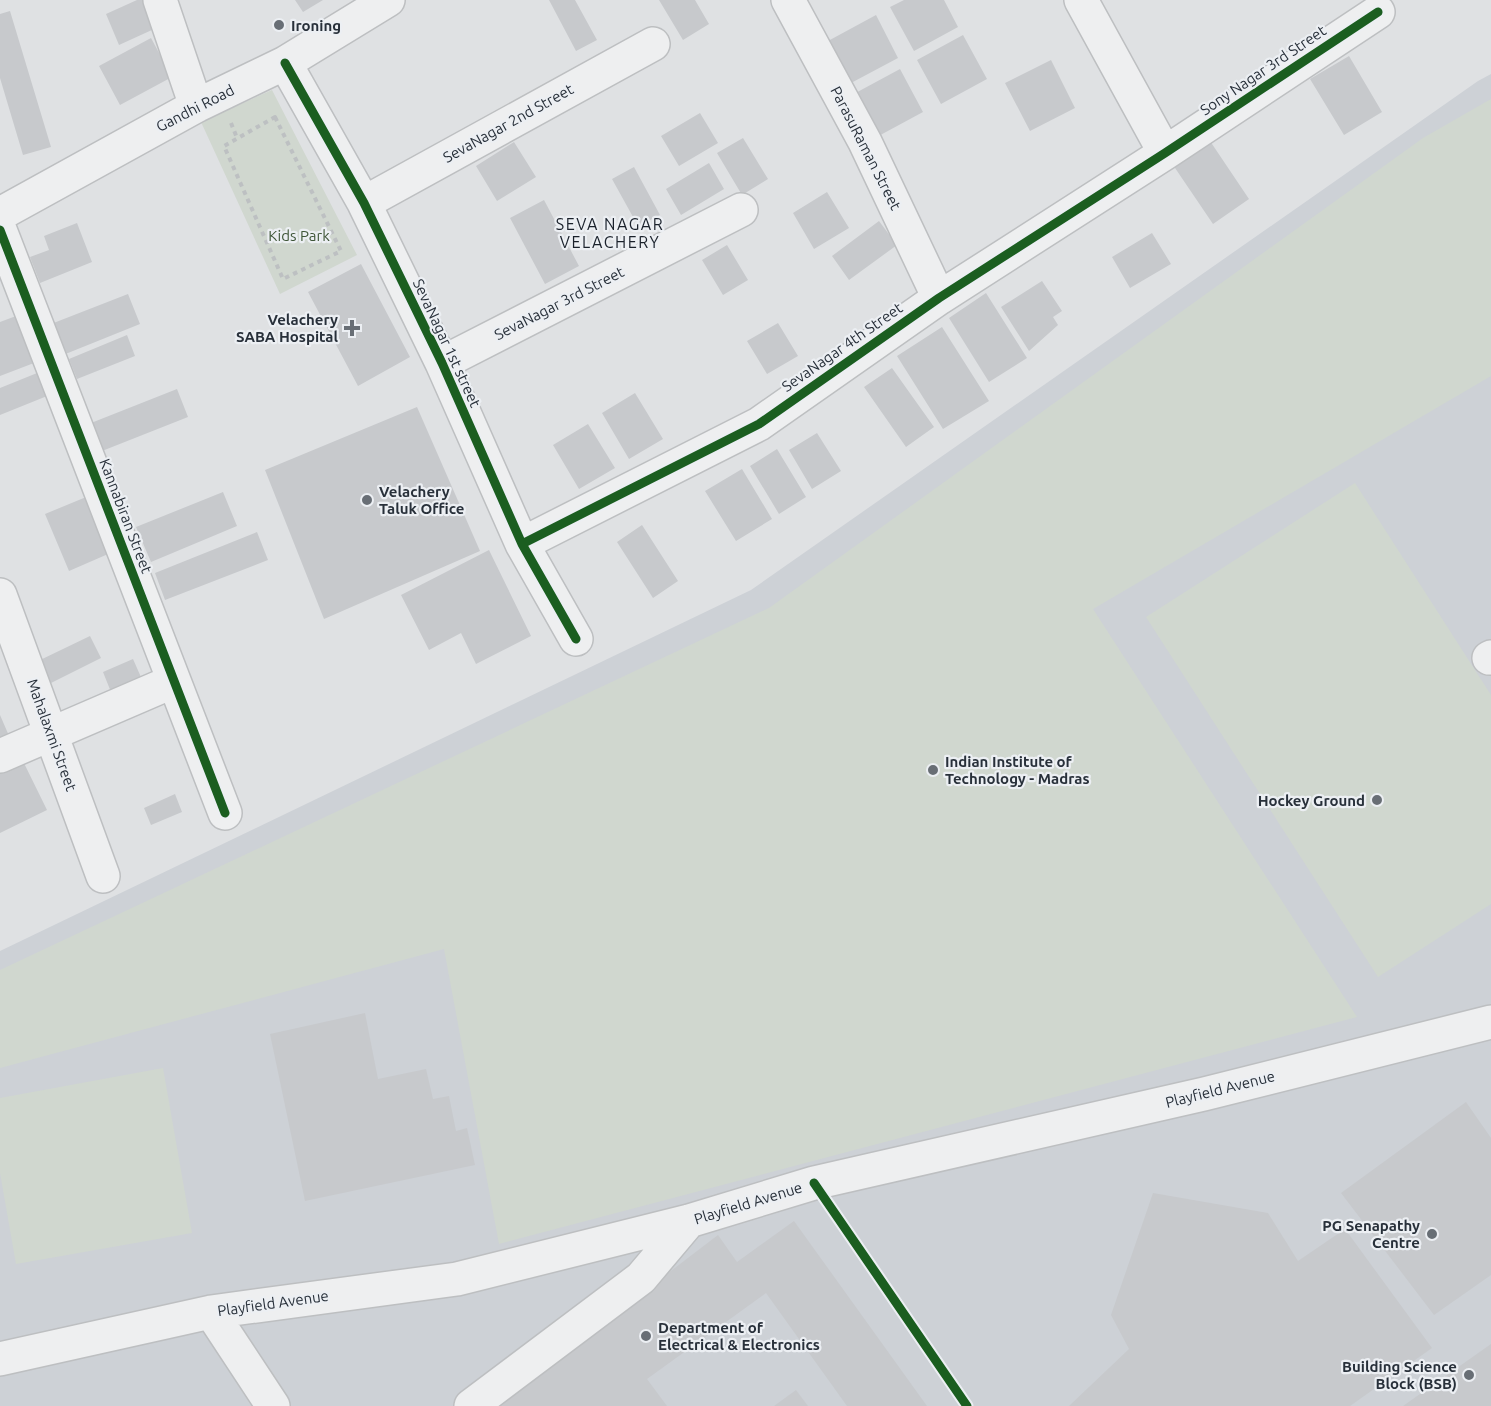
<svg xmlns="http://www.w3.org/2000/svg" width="1491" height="1406" font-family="Ubuntu,sans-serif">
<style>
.built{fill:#cdd1d6}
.green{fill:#d0d7cf}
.building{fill:#c7c9cc}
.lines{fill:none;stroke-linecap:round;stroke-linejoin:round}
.minor-casing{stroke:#bdbfc1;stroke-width:36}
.path{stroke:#bdc0c2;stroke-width:4;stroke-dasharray:4.5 4.5;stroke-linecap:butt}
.minor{stroke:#eeeff0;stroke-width:33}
.cycleway-casing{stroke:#eceff3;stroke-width:13}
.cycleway{stroke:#1b5e20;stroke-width:9}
.poi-dot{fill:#686e75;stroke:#eceff3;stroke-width:2}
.labels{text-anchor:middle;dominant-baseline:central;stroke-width:4.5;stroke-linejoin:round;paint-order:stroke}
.poi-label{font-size:15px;font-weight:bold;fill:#28303a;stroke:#eceff3;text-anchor:start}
.street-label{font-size:15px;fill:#28303a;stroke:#eceff3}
.park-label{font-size:15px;fill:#3e5537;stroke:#eceff3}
.neighbourhood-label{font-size:16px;letter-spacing:1.5px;fill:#1a212b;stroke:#eceff3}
</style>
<rect width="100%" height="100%" fill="#dfe1e3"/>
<path class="built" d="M1491,74V1406H0V951L751,590L1478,81Z"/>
<path class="green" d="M272,90L357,255L280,294L201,122Z
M1491,99V376L1093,609L1357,1017L499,1244L444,949L0,1068V970L769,608L1423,138Z
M1355,483L1491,695V904L1378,977L1146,617Z
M163,1068L192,1233L16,1264L0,1173V1098Z"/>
<path class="building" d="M137,0H154L165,24L119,45L106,14Z
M295,0H323L303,12Z
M549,0H575L597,40L576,51Z
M659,0H695L709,24L683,40Z
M904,0H944L958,27L914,51L890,7Z
M10,11L51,147L23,155L0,78V14Z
M876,15L898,58L851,83L828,41Z
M963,35L987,79L941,104L917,60Z
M151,38L172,77L120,105L99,66Z
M1349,56L1382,112L1344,135L1310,79Z
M1051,60L1075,108L1030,131L1005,83Z
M900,69L923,112L873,139L850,96Z
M700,113L718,143L679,166L661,136Z
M743,138L768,179L742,195L717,153Z
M1210,141L1249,199L1213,224L1173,165Z
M514,142L536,177L497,201L476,166Z
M709,163L724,189L681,215L666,189Z
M634,167L660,215L638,226L612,179Z
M827,192L849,228L814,249L793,213Z
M544,200L579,266L545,284L510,218Z
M879,221L897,245L849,280L832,256Z
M77,223L92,262L40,283L30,257L49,250L44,236Z
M1152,233L1171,264L1130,288L1112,257Z
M727,245L748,280L723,295L702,260Z
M361,264L410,357L358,386L308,292Z
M1042,281L1062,311L1053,317L1058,325L1029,351L1001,307Z
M986,293L1027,358L989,382L949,318Z
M128,294L140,324L63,355L51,324Z
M16,316L34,363L0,376V322Z
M778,323L798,356L767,374L747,341Z
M942,327L989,401L943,429L897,356Z
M127,335L135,356L77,379L69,359Z
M892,368L934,427L906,447L864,387Z
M47,369L57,392L0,415V388Z
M177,389L188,417L102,451L91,423Z
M635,393L663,439L629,459L602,413Z
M417,407L480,551L324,619L265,470Z
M588,424L615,468L579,489L553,445Z
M817,433L841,471L812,489L789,450Z
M777,449L806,497L779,514L750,466Z
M742,469L772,519L736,541L705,491Z
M223,492L237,526L151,562L136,527Z
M91,495L115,551L69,571L45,514Z
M642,525L678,581L653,598L617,542Z
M257,532L268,560L165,600L155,573Z
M489,550L531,636L476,664L461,633L429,650L401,595Z
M90,636L101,658L47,685L36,662Z
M133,659L144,684L113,697L103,672Z
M0,715L13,745L0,750Z
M20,755L47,810L0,833V765Z
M175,794L182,812L151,825L144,808Z
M365,1013L378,1079L426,1069L433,1099L449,1096L456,1131L467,1128L475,1165L305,1201L270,1034Z
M1466,1102L1491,1138V1275L1434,1315L1341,1193Z
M1153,1193L1268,1213L1298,1261L1345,1229L1432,1348L1350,1406H1069L1129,1349L1111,1315Z
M794,1221L927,1406H847L766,1293L647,1379L667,1406H494L718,1235L737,1262Z
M1491,1344V1406H1403Z
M796,1390L808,1406H774Z"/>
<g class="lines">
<defs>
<path id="minor" d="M160,0L196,106
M788,0L865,142L939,298
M1081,0L1165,153
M285,63L364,203L442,363L522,544L576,639
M364,203L653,44
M0,214L196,106L285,63L388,0
M0,230L225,813
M442,363L741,210
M522,544L759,424L939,298L1165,153L1378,12
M0,595L103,876
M1489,658L1491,657
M0,756L174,681
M211,1312L273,1406
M0,1359L211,1312L457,1279L689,1221L814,1183L1204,1094L1491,1022
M471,1406L641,1278L689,1221"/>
</defs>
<use href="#minor" class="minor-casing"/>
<path class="path" d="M275,117L341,251L283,279L224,146Z
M231,123L237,138"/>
<use href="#minor" class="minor"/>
<defs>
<path id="cycleway" d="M285,63L364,203L442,363L522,544L576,639
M0,230L225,813
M522,544L759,424L939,298L1165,153L1378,12
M814,1183L967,1406"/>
</defs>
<use href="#cycleway" class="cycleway-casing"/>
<use href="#cycleway" class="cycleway"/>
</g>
<g class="poi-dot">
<circle cx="279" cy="25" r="6"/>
<path d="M349 319h6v6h6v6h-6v6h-6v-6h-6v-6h6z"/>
<circle cx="367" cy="500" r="6"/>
<circle cx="933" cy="770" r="6"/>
<circle cx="1377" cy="800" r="6"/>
<circle cx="1432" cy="1234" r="6"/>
<circle cx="646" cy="1336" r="6"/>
<circle cx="1469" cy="1375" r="6"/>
</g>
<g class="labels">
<g class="poi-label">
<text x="291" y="25">Ironing</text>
<text x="338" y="319" text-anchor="end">Velachery<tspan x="338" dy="17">SABA Hospital</tspan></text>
<text x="379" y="491">Velachery<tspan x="379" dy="17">Taluk Office</tspan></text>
<text x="945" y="761">Indian Institute of<tspan x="945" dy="17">Technology - Madras</tspan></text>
<text x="1365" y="800" text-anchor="end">Hockey Ground</text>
<text x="1420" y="1225" text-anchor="end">PG Senapathy<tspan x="1420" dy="17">Centre</tspan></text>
<text x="658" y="1327">Department of<tspan x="658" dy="17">Electrical &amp; Electronics</tspan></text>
<text x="1457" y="1366" text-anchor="end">Building Science<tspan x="1457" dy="17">Block (BSB)</tspan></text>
</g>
<g class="street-label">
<text transform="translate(1263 70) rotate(-34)">Sony Nagar 3rd Street</text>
<text transform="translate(195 108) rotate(-27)">Gandhi Road</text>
<text transform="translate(508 123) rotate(-29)">SevaNagar 2nd Street</text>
<text transform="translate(866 148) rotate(63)">ParasuRaman Street</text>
<text transform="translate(559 303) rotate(-27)">SevaNagar 3rd Street</text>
<text transform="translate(447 343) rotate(65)">SevaNagar 1st street</text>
<text transform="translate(842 347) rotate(-35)">SevaNagar 4th Street</text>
<text transform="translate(126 516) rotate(69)">Kannabiran Street</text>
<text transform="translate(52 735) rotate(70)">Mahalaxmi Street</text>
<text transform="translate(1220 1089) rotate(-14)">Playfield Avenue</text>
<text transform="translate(748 1203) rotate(-17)">Playfield Avenue</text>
<text transform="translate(273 1303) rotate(-8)">Playfield Avenue</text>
</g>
<g class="park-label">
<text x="299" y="235">Kids Park</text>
</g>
<g class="neighbourhood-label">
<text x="610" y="224">SEVA NAGAR<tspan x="610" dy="18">VELACHERY</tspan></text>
</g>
</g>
</svg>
